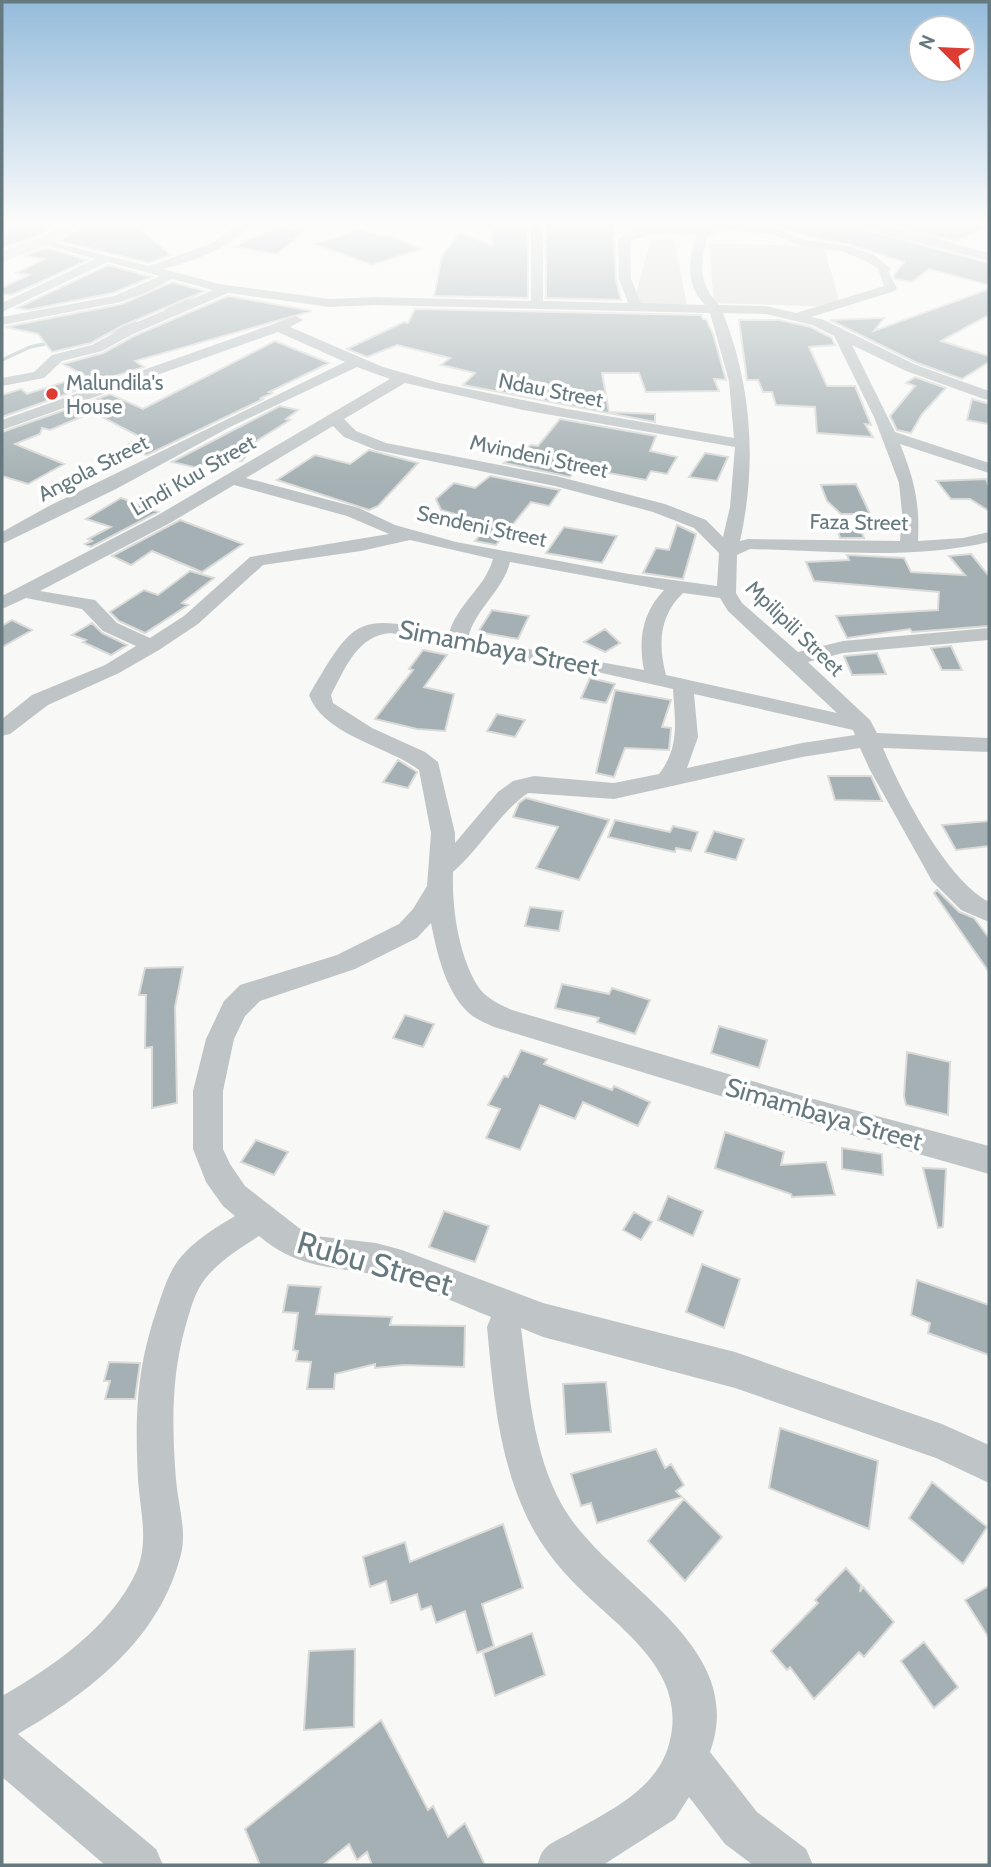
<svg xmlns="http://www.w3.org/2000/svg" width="991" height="1867" font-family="Cabin,sans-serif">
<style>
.green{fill:#d9ddd5}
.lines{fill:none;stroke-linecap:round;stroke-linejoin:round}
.stream{stroke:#b6c5c7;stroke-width:3.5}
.building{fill:#a4b0b3;stroke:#dadad8;stroke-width:2}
.minor{fill:#bfc5c7;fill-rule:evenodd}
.secondary{fill:#d4d9db;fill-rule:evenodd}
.poi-dot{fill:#dc3c32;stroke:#fff;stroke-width:2.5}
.labels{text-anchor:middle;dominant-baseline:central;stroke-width:7;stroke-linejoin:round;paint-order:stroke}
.far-poi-label{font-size:21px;fill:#65797f;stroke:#fff;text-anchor:start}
.far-street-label{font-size:21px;fill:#65797f;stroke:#fff}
.street-label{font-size:26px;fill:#65797f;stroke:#fff}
.near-street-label{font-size:32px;fill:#65797f;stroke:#fff}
</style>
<rect width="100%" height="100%" fill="#f8f8f6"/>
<path class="green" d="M674,237L687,306L633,305L650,241Z
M709,243L824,247L841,307L714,303Z"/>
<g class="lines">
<path class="stream" d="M166,311L198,293
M104,334L135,323
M2,360L30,347L54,342"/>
</g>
<path class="building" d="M21,222H62L37,236L2,248V235Z
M91,222H131L171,255L149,263L60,241Z
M511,222H528V298L434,296L442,256L459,232L493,246L491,226L511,227Z
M546,222H613L616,279L621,300L546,298Z
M782,222H838L989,263V285L929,269L912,282L895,279L893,276L904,262L849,244L824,240L781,227Z
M876,222H989V226L956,241Z
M277,227L305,230L277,254L234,247Z
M362,229L382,236L388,234L421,249L372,265L315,244Z
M47,248L88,260L12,295L2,294V288L29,275L16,273L45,259L24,256Z
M108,265L152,277L113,293L28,310L17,308Z
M172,282L205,291L122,326L91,343L52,352L38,334L5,327L122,304Z
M989,289V315L941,341L989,356V362L962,379L917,363L830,320L884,318L874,331Z
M228,296L312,311L135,361L144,367L96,382L63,364L103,353L134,336Z
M415,309L701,315L703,319H706L713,334L726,380L714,379L719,391L646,392L639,373H602L609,412L655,414V422L463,385L475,373L441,365L450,358L397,345L367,357L347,349L404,322L408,323Z
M739,320H779L811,327L832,338L835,345L809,347L827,386H855L871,425L865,424L873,437L817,433L815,407L776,405L772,392H763L758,380H747Z
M275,341L329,363L269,392L272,393L261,398L263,399L147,455L121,448L142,438L93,412L50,430L42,428L40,434L15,444L64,464L28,484L2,476V432L110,394L143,409Z
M915,377L946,388L922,414L911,433L897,430L890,416L915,386L906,383Z
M76,378L92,385L2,417V395L21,389L27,394Z
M972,399L989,404V424L967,420Z
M280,406L298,410L286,419L290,420L258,440L242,461L228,462L214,458L198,468L172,462Z
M560,419L656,436L650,451L677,457L667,474L651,471L646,480L577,467L570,477L504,463L531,445L538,446Z
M369,450L418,463L378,506L369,510L277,480L315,455L350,464Z
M705,453L728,457L717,481L689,477Z
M490,476L554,489L560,490L549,506L531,502L496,545L475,541L489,524L441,510L436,499L454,483L475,488Z
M986,479L989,487V511L970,499H951L937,481Z
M856,484L870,514H841L827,501L821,485Z
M121,498L158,512L91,547L85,544L92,541L88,539L111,527L86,519Z
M180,520L243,544L202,572L152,551L131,565L112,556Z
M677,525L696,534L683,579L643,573L656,548L669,550Z
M564,527L617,536L602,563L546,553Z
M837,527L860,528L864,538H840Z
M971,554L989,576V626L912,632L910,629L847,638L836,616L938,610L939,592L814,581L806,562L849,560L847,555L904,558L911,572L965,575L949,556Z
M190,571L214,578L182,603L188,605L145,633L119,621L110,612L144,590L158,595Z
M492,610L529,616L518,639L478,632Z
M12,620L32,630L2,647V626Z
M92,623L102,633L127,645L111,655L83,642L86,640L72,635Z
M605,629L620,643L605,652L584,642Z
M951,646L962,670H942L931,648Z
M423,650L447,655L424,687L454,694L445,731L417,729L375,719L413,670L409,669Z
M877,653L886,674L852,675L844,656Z
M590,678L615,684L606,703L581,698Z
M615,690L671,700L662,727L671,728L669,750L625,748L614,777L596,773Z
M497,714L525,720L515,737L487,731Z
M398,760L417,772L408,788L383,782Z
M828,776H871L882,801L835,800Z
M526,798L609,820L579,880L536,868L558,827L513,817L519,803Z
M615,820L670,832L673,826L698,832L691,851L676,848L675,852L608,837Z
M989,821V846L956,850L942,825Z
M714,831L744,839L736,860L705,852Z
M937,890L959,912L974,918L989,938V972L934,893Z
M530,907L563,911L559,931L525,926Z
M183,967L175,1007L177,1103L152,1108V1047L145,1048L146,995H139L145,968Z
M562,984L609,994L612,988L650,1000L635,1034L597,1022L599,1018L555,1008Z
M405,1015L434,1024L423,1047L393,1038Z
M719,1026L767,1040L759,1068L711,1053Z
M521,1050L547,1059L544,1064L612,1090L614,1086L650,1102L638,1126L583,1102L575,1119L540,1105L520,1150L486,1138L500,1109L488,1105L504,1076L508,1077Z
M907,1052L950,1062L948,1115L906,1105L904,1096Z
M725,1132L784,1152L781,1165L826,1162L835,1195L792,1197L791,1194L715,1168Z
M256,1140L288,1152L274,1175L241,1162Z
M842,1148L882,1154L883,1175L842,1169Z
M923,1168L946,1169L943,1227L938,1228Z
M668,1196L703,1211L693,1236L658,1220Z
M444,1211L489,1226L475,1262L429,1247Z
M634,1212L652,1222L641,1240L623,1230Z
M702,1264L740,1279L724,1328L686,1312Z
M917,1280L989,1305V1355L928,1333L930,1323L911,1315Z
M288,1285L321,1287L316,1314L392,1317L390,1325L465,1326L464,1367L404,1365L375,1368V1364L335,1374L334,1389H307L311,1362L296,1361L298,1351L293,1350L298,1313L283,1312Z
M109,1362L140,1363L135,1399H105L110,1381H104Z
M606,1382L611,1432L566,1434L563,1384Z
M780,1428L878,1461L869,1529L769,1488Z
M656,1449L665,1468L671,1464L684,1485L676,1491L682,1497L597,1523L591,1503L581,1506L571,1474Z
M932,1482L987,1527L963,1564L909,1518Z
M684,1499L722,1537L685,1581L648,1541Z
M503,1524L523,1588L482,1604L494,1646L477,1653L465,1611L436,1623L431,1606L421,1610L417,1594L391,1603L386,1581L370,1587L363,1557L405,1542L410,1562Z
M846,1568L861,1585L860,1592L863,1587L894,1622L864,1657L859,1652L814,1699L790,1667L787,1670L771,1651L818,1603L815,1600Z
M989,1586V1638L965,1600Z
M532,1633L545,1675L495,1696L483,1653Z
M924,1642L958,1687L934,1708L901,1661Z
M355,1649L354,1727L304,1730L309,1651Z
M381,1720L428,1810L433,1806L448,1837L465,1823L485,1865H372L367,1852L357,1860L349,1844L323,1865H260L245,1829Z"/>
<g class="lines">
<path class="minor" d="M241,222H253C230,249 196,260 163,269L219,284L330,299L375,297L531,301V222H543V301L628,303L619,279L618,240L627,232L641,228L701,227L720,222H734L733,225L774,228L806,240L848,246L874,255L890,268L889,273L897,288L895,291L811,317L822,319L916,365L989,391V400L984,399L906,371L852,345L895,432L989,463V473L900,444C914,479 920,502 918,541L963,538L989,532V542C912,560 829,551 750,549L737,555L736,593L742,603L798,652L843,641L989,628V640L843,653L808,662L870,720L877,733L989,738V752L883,748C902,793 946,879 989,902V922L961,910L932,881L870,770L860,748L802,757L614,799L528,793C498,814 481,848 453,872C452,908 458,953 477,985C485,998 499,1004 512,1010L806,1097L989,1146V1174L806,1122L494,1027C488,1024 480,1021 474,1017C447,998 437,954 431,923L417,938L355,969L260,1001L245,1016L234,1039L223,1091V1149L230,1164L245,1186L299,1228L316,1236L376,1243L402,1250L543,1303L735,1352L942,1424L989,1445V1483L936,1458L735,1388L543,1337L521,1328C529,1388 532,1451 562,1505C606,1584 750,1642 710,1752L757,1812L806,1849L813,1865H753L725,1844L689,1797L675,1819L603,1865H537C539,1861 540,1855 543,1851C548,1843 562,1838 569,1834C607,1812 657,1790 669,1744C689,1672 621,1630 577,1586C555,1564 537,1540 525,1513C498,1454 493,1390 487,1327L491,1317C458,1304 425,1288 390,1278C340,1265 303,1273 259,1236C240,1248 220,1260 205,1279C194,1293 190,1311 185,1328C171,1379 172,1427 176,1480C178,1504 187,1531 181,1554C160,1639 90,1692 18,1734L156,1849L163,1865H105L2,1777V1696C53,1667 113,1625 137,1570C149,1540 140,1510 138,1480C135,1419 136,1371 156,1312C162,1294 168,1273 180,1258C195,1240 215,1228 235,1216L223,1206L206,1182L193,1149V1091L206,1039L224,1001L240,985L337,955L399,924L413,909L427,886L431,833L419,770C388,746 324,736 309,695C356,614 358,614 449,634C456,605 485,588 493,559L410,540L361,551L263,565L198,624L159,650L119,673L48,705L10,734L2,736V719L32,695L105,665L136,646L103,631L82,609L26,598L2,609V596L158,515L390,379L357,367L230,427L116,489L2,544V532L49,506L345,362L278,332L2,430V420L296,316L303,320L290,327L383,367L439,383L567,409L734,438L729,381L710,313L375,305L330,307L228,293L133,334L102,351L62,361L44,378L2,386V378L34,372L52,355L92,345L123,328L213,290L172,279L145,293L121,302L2,325V317L114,296L160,276L108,262L2,312V303L95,259L40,243V239L149,266L210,244ZM720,230L772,234L804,247L842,251L866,261L878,269L884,286L796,313L766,306L719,305C698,282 700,266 707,237ZM652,234H697C688,259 685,284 705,305L641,303L631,279L630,241ZM723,313L766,314L812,325L834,336L874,417L899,483L902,513L900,541L748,539L740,541C757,465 752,386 723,313ZM405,383L523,410L735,447L730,507L723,537L706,520L665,504L556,476L386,443L356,431L344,419ZM333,426L344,437L376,450L555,486L653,512L694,528L719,553L717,586L629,574L456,542L395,525L359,508L246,478ZM234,485L347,516L389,534L250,557L184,616L150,638L117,623L95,600L40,591L170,523ZM510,562L664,590C642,613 638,640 644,670L468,638C475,609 503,591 510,562ZM683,593L720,598L728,611L837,713L666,675C658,644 659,616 683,593ZM391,633L508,659L593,671L673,689C675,721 680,747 659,774L614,783L534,776L513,781L498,792L455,843V833L438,762L425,752L372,728L333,703L331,695C345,669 357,635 391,633ZM694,694L853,730L855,735L802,743L687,768L698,737Z
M840,222C891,222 940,240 989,253V261Z"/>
<path class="secondary" d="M68,222H88L50,244L2,262V251L38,238Z"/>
</g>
<linearGradient id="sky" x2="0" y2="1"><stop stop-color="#94bbdb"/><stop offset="0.46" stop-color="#fcfcfb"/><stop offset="1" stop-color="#fcfcfb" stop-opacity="0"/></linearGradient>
<rect width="991" height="484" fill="url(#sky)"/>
<circle class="poi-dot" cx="52" cy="394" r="7"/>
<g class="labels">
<g class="far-poi-label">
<text x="66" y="382">Malundila's<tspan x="66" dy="24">House</tspan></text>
</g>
<g class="far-street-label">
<text transform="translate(551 390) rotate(11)">Ndau Street</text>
<text transform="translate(539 456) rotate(12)">Mvindeni Street</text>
<text transform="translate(93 468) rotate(-27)">Angola Street</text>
<text transform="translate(193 475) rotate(-30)">Lindi Kuu Street</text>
<text transform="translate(859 522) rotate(1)">Faza Street</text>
<text transform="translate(482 526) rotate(12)">Sendeni Street</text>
<text transform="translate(795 628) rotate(44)">Mpilipili Street</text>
</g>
<g class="street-label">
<text transform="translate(499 648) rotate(11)">Simambaya Street</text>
<text transform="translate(824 1114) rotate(16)">Simambaya Street</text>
</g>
<g class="near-street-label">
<text transform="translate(375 1263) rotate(16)">Rubu Street</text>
</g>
</g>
<rect width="991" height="1867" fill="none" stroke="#65797f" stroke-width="7"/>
<g transform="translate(942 49) rotate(294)"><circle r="33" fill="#ffffff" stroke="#c1c9cc" stroke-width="2"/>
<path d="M0-5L12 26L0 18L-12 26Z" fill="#dc3c32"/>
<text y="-10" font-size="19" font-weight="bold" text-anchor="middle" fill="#65797f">N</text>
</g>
</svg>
